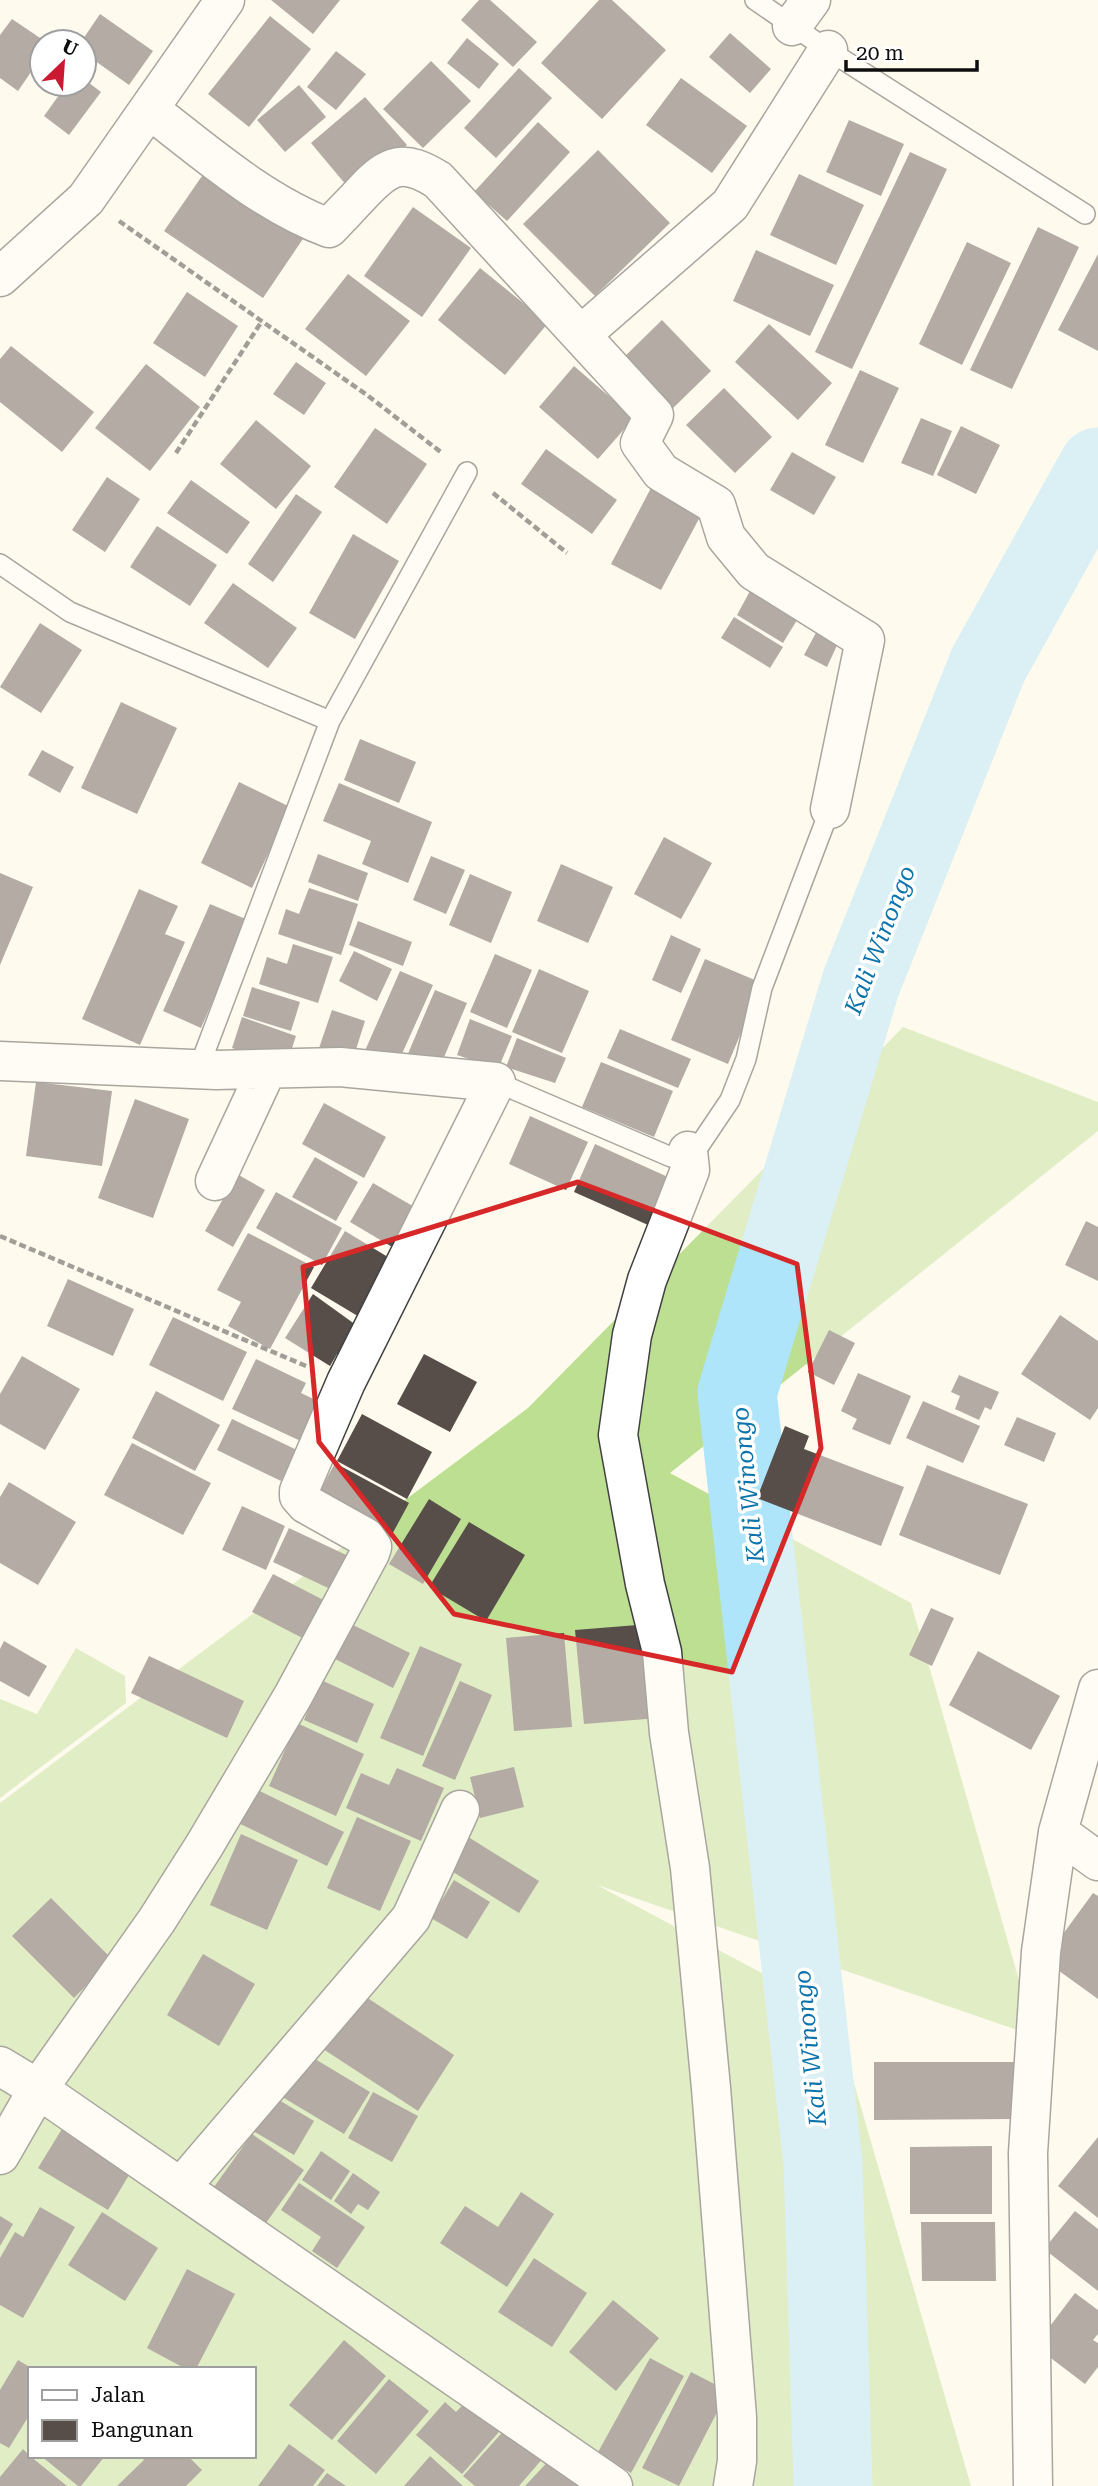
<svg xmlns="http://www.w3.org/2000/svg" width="1098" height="2486" font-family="'Roboto Serif',serif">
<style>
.forest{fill:#bcdf92;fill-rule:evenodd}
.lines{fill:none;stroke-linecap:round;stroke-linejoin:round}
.river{stroke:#aee5fb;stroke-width:79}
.building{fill:#574d49}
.lane-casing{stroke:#414141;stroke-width:22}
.street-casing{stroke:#414141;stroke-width:41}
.path{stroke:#303030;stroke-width:4.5;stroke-dasharray:7 3.5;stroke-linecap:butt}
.lane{stroke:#fff;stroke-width:19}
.street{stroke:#fff;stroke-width:38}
.marked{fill:none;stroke:#d62828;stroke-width:5;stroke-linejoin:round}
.labels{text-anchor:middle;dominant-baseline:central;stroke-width:7;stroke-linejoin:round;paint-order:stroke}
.water-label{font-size:24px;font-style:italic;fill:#0c74aa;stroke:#fff}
</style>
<rect width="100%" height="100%" fill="#fffaee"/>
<path class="forest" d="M903,1027L1098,1102V1131L670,1473L911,1603L1035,2036L597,1885L833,2011L971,2486H0V1803L528,1408ZM30,2369H254V2456H30Z
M76,1648L125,1676L126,1703L0,1798V1699L37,1714Z"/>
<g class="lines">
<path class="river" d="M833,2486L823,2163L737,1393L861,983L988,665L1098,467"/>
</g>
<path class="building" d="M271,0H340L313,34Z
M479,0H490L537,42L513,67L461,20Z
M599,0H612L666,50L602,119L541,63Z
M100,14L153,51L129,85L84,53V42H81Z
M270,16L311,49L249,127L208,94Z
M12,19L46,42H42V56L18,91L0,78V35Z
M730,33L771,69L750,93L709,57Z
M467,38L499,64L479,89L447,63Z
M336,51L366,74L336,110L307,87Z
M431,61L471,101L423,148L383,109Z
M519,68L552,98L496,158L464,128Z
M681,78L747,126L712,173L646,125Z
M84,79L101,92L69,135L44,116L67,84H84Z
M299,85L326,117L285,152L257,120Z
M365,97L407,145L352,192L311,143Z
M849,120L904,144L881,196L826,172Z
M538,122L570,152L507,221L474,192Z
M598,150L670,223L595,296L523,224Z
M910,152L947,169L852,369L815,352Z
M211,163L309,230L263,298L164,231Z
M799,174L864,205L836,265L770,235Z
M413,207L471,248L422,317L364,276Z
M1038,227L1079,247L1012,389L970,370Z
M967,242L1011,263L962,365L919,344Z
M756,250L834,285L810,336L733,301Z
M1098,254V351L1058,330Z
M480,268L548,323L505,375L438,320Z
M348,274L410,321L366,376L305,329Z
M187,292L238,326L205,377L153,343Z
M662,320L711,371L668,413L619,362Z
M769,324L832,383L798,420L735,362Z
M11,346L94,412L62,452L0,402V359Z
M296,362L326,383L304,415L273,394Z
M146,364L200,407L150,471L95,428Z
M574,366L634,418L598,459L539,407Z
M860,370L899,388L863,463L825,445Z
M724,388L772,437L735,473L686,425Z
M921,418L952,431L933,476L901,463Z
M256,420L311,466L276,509L220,464Z
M961,426L1000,445L976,494L937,475Z
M375,428L427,464L387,524L334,487Z
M546,449L617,500L592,534L521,484Z
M792,452L836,477L814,515L770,490Z
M107,477L140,499L105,552L72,530Z
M191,480L250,522L227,554L167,513Z
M651,488L701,515L661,590L611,564Z
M296,494L322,512L273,582L248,564Z
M157,526L217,565L190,606L130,567Z
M353,534L399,561L355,639L309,613Z
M233,583L297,628L268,668L204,623Z
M750,591L797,620L783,643L737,615Z
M734,617L783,647L770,668L721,638Z
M40,623L82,650L41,713L0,687Z
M818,629L840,639L827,667L804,655Z
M121,702L177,728L137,814L81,788Z
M360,739L416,762L399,803L344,780Z
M42,750L74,767L60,793L28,775Z
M239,782L290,807L252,888L201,863Z
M339,783L432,822L408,883L362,864L371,841L323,821Z
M664,837L712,863L681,919L634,894Z
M318,854L368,873L358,901L308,882Z
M431,856L465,870L446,914L413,900Z
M561,864L613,887L588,943L537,921Z
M0,873L33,887L0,965Z
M470,874L512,892L491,943L449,925Z
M309,888L358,904L341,955L278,934L286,909L299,914Z
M139,889L178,906L165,934L185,942L140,1045L82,1019Z
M210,904L248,920L201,1028L163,1011Z
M358,921L412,942L403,966L349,945Z
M671,935L701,949L681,993L652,980Z
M293,944L333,957L318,1003L259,984L267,957L287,964Z
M354,951L392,969L377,1001L339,981Z
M495,954L532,970L507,1028L470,1012Z
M705,959L762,983L728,1064L671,1040Z
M539,969L589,991L562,1053L512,1032Z
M400,971L433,985L396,1067L364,1053Z
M252,987L300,1002L291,1031L243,1016Z
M435,990L467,1003L439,1069L407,1056Z
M332,1010L365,1021L352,1062L318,1051Z
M242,1017L296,1036L286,1066L232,1048Z
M470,1019L512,1036L498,1069L457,1055Z
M620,1029L691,1059L678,1088L607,1058Z
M517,1038L566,1058L555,1083L506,1067Z
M601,1062L673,1091L654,1137L582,1107Z
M36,1082L112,1091L102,1166L26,1156Z
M135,1099L189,1119L153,1218L98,1198Z
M324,1103L386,1137L364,1178L302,1144Z
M530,1116L588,1142L566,1190L509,1164Z
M595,1144L679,1182L657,1229L574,1192Z
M315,1157L358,1182L336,1221L292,1197Z
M237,1174L265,1190L233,1247L205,1231Z
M373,1183L423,1212L399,1251L350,1222Z
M276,1192L342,1228L322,1265L256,1228Z
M1086,1221L1098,1227V1281L1065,1265Z
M345,1231L401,1265L366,1321L311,1288Z
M248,1233L314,1267L270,1349L228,1326L241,1302L217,1290Z
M68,1279L134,1309L113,1356L47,1326Z
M313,1294L363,1330L348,1360L337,1354L330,1366L285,1338Z
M1060,1315L1098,1341V1408L1090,1420L1021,1374Z
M173,1317L247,1352L223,1401L149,1365Z
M829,1330L855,1343L834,1385L808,1372Z
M424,1354L477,1382L450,1432L397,1404Z
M22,1356L80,1389L45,1450L0,1424V1394Z
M256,1359L306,1383L301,1393L326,1405L307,1444L232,1409Z
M858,1373L911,1396L890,1445L852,1429L857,1419L841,1411Z
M959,1375L999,1392L991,1410L985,1407L979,1420L955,1409L960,1396L951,1392Z
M156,1391L220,1425L195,1471L132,1438Z
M923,1401L980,1426L963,1463L906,1438Z
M362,1414L432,1452L407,1499L337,1461Z
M1017,1417L1056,1433L1044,1462L1004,1445Z
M232,1419L297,1450L281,1481L217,1450Z
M785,1426L809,1436L804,1449L904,1487L881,1546L757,1498Z
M132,1443L211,1483L183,1535L104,1495Z
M335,1463L409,1503L389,1540L315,1500Z
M927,1465L1028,1504L1000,1575L899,1535Z
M9,1482L76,1522L38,1585L0,1563V1497Z
M429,1499L461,1519L423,1584L389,1564Z
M242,1506L285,1526L266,1570L222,1550Z
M469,1522L525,1555L486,1621L429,1587Z
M289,1528L359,1561L343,1595L273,1562Z
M273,1574L335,1606L314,1644L252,1612Z
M931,1608L954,1618L932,1666L909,1655Z
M349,1623L410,1653L393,1688L331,1657Z
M650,1624L659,1718L584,1724L575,1630Z
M564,1633L572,1727L514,1731L506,1638Z
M4,1641L47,1666L29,1697L0,1681V1649Z
M420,1646L462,1664L423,1756L380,1738Z
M978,1651L1060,1696L1031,1750L949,1705Z
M149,1656L244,1701L227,1738L131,1693Z
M321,1680L374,1704L357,1743L304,1720Z
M460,1681L492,1695L455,1780L422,1766Z
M297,1723L364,1754L336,1816L269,1786Z
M514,1767L524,1807L480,1818L470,1777Z
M397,1768L444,1788L421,1841L346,1808L361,1773L389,1785Z
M243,1783L344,1832L327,1866L226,1817Z
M357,1817L411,1841L380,1911L327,1888Z
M241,1834L298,1860L267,1930L210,1905Z
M465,1835L539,1881L519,1913L445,1867Z
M454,1880L490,1902L467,1939L431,1918Z
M1093,1893L1098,1896V1999L1044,1960Z
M51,1898L112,1959L74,1998L12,1936Z
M203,1954L255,1984L219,2046L167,2015Z
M357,1991L454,2055L418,2111L320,2047Z
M305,2053L370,2092L344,2134L279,2095Z
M874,2062H1015V2119L874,2120Z
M373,2092L418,2116L392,2162L348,2138Z
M274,2097L314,2121L294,2155L253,2131Z
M65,2124L135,2165L108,2210L38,2168Z
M252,2134L304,2170L266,2223L214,2187Z
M1098,2137V2218L1058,2186Z
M992,2146V2214H910V2147Z
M321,2151L350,2171L331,2200L302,2180Z
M353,2173L380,2192L368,2210L358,2204L351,2214L334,2201Z
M299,2183L365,2227L337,2268L312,2251L321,2237L281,2210Z
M521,2192L554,2214L507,2287L440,2243L465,2206L498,2227Z
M40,2207L75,2227L23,2318L0,2305V2258L15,2232L23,2237Z
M1075,2211L1098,2229V2291L1044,2249Z
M102,2212L158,2248L125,2301L68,2265Z
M0,2216L13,2224L0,2246Z
M921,2222H995L996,2281H922Z
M534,2258L587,2293L552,2347L498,2312Z
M187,2269L235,2294L196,2369H186L147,2348Z
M1075,2293L1098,2310V2334L1093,2340L1098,2343V2367L1085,2384L1035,2346Z
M613,2300L659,2338L616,2391L569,2352Z
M344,2340L386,2376L332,2440L289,2405Z
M650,2358L684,2376L631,2473L597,2454Z
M18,2360L33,2369H30V2414L9,2448L0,2443V2390Z
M691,2372L728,2391L679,2486L642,2468Z
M389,2379L429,2411L376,2474L337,2441Z
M471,2396L505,2425L462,2474L416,2435L445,2402L456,2412Z
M509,2425L544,2457L519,2486H475L463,2476Z
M289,2444L325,2470L313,2486H258Z
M23,2449L30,2456L67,2486H0V2477Z
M555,2454L580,2486H525Z
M41,2456H105L81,2486H78Z
M140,2456H188L202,2470L186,2486H117L144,2460Z
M430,2456L463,2486H404Z
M327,2473L346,2486H317Z"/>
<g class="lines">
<defs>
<path id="lane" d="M755,0L828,50L1085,214
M0,564L70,612L330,721
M198,1070L330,721L467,472
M496,1082L671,1157L699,1146L730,1100L746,1059L762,988L830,809"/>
<path id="street" d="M792,26L811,0
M149,109C205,152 262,203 329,228C340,216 352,204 363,192C390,163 404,159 438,180L654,415L640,443L661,472L716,505L726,537L754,571L865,640L830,809
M0,277L86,199L225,0
M581,335L730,205L828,50
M0,1061L216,1070L340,1067L496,1082L346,1382L299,1491V1496L306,1504L365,1537L372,1547L370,1553L293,1696L204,1846L157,1920L38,2089L0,2155
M688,1151L690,1170L647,1280L632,1335L618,1435L645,1584L662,1652L669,1733L690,1868L711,2088L737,2417V2461L733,2486
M215,1181L267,1069
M1098,1689L1058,1832L1098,1861
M0,2066L38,2089L613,2486
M181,2187L411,1918L460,1810
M1033,2486L1028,2153L1041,1952L1058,1832"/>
</defs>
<use href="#lane" class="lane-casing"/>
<use href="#street" class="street-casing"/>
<path class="path" d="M119,221L367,395L442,453
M176,453L262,321
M493,493L567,553
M0,1236L306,1366"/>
<use href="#lane" class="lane"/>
<use href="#street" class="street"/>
</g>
<path d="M0 0H1098V2486H0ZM578,1182L797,1264L821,1448L732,1672L454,1614L319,1442L303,1267Z" fill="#fffaee" fill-opacity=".55" fill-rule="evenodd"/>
<path class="marked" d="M578,1182L797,1264L821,1448L732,1672L454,1614L319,1442L303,1267Z"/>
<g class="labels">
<g class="water-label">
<text transform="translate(880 940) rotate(-69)">Kali Winongo</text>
<text transform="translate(748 1485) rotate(-96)">Kali Winongo</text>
<text transform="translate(810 2048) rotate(-96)">Kali Winongo</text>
</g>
</g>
<rect x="28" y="2367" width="228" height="91" fill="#ffffff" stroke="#9f9f9f" stroke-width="2"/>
<rect x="42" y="2390" width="35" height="10" fill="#ffffff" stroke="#9f9f9f" stroke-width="2"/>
<text x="91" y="2402" font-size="21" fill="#0e0e0e">Jalan</text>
<rect x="42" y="2420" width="35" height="21" fill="#574d49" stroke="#9f9f9f" stroke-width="2"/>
<text x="91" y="2437" font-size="21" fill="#0e0e0e">Bangunan</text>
<g transform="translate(63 63) rotate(25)"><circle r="33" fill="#ffffff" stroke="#9f9f9f" stroke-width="2"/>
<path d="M0-5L12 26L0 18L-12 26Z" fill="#c91a32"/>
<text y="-10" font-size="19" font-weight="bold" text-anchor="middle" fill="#0e0e0e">U</text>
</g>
<path d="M846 60v10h131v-10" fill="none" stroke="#0e0e0e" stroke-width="3.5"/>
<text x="856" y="60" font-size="21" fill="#0e0e0e" stroke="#ffffff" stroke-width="5" paint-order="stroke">20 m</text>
</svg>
